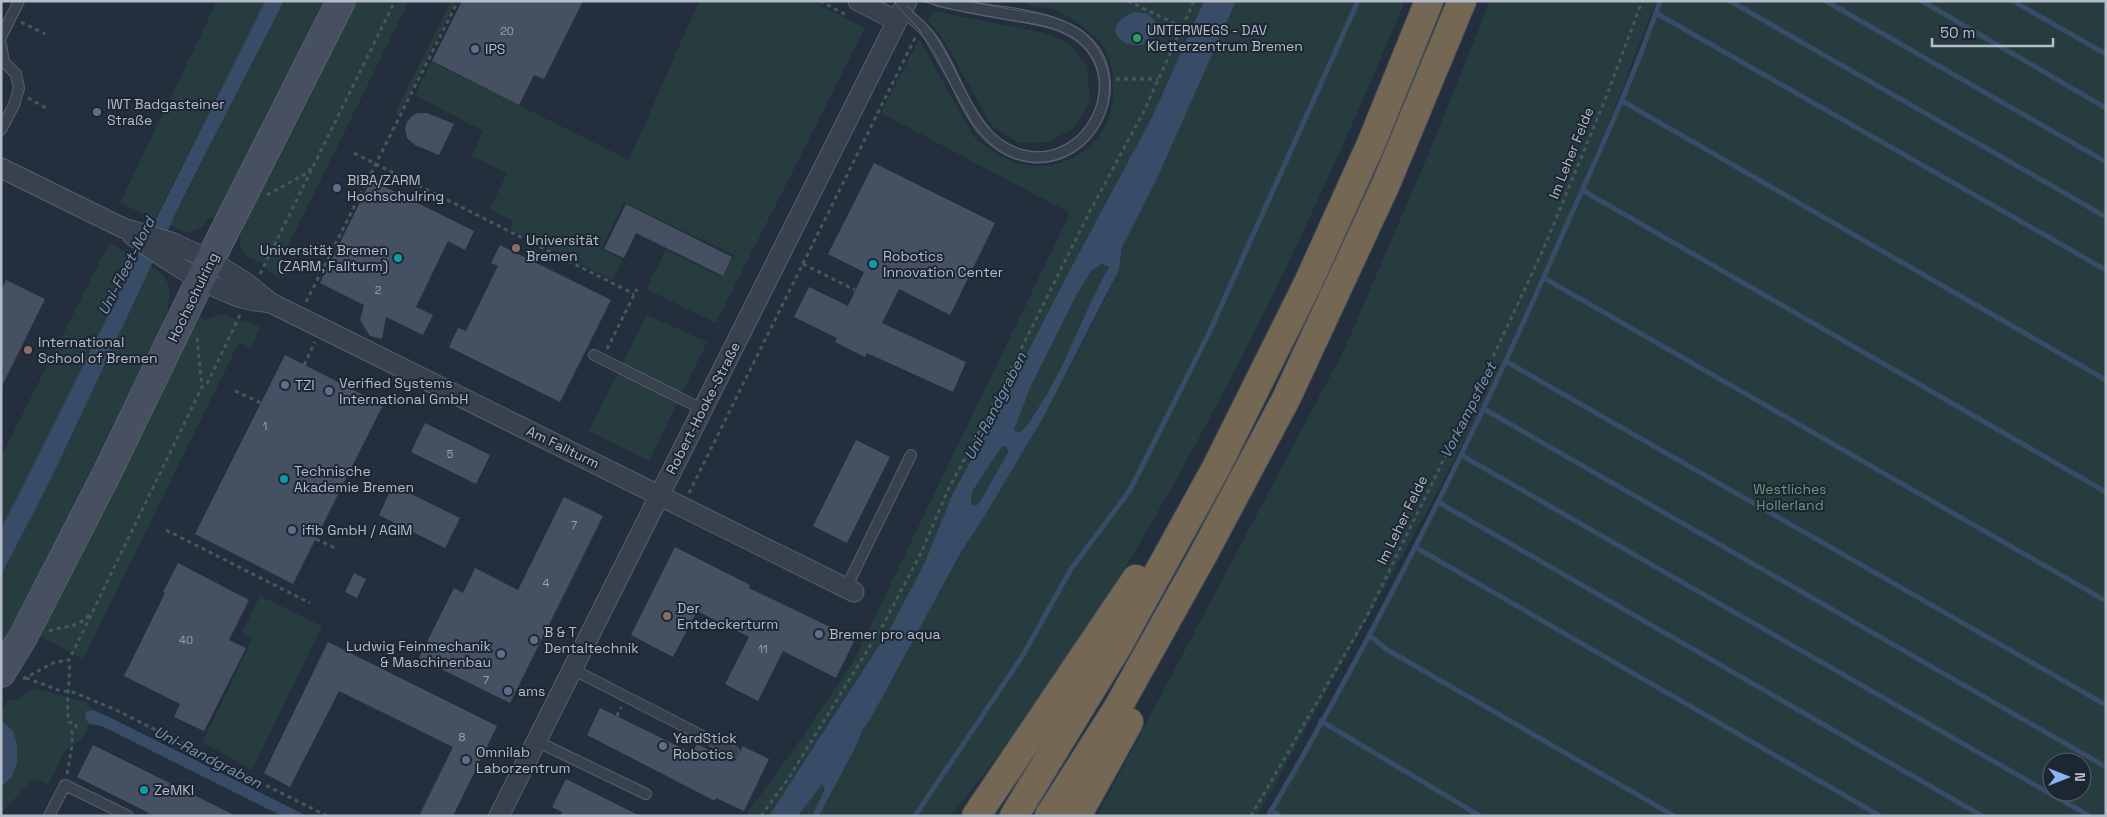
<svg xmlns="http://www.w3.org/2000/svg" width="2107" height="817" font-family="'Space Grotesk',sans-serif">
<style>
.green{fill:#263c3f;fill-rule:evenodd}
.water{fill:#394c67;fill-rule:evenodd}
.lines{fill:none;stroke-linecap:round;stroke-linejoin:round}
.stream{stroke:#394c67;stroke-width:5}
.building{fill:#455162}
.lane-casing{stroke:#565f6c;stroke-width:12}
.street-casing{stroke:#565f6c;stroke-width:21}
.secondary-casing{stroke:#565f6c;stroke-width:30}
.highway-casing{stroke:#434c59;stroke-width:30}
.path{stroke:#44595c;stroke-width:3;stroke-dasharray:4 4;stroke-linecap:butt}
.lane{stroke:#38414e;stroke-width:10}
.street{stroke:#38414e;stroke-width:19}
.secondary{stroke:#465061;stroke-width:28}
.highway{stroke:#746855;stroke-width:28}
.tram{stroke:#5a6575;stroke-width:1}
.leisure-dot{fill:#2e9e5b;stroke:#1d2633;stroke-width:2}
.service-dot{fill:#5c6f8a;stroke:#1d2633;stroke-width:2}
.education-dot{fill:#8d6e63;stroke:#1d2633;stroke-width:2}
.culture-dot{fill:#0f9aa8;stroke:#1d2633;stroke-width:2}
.labels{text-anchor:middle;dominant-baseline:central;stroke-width:4;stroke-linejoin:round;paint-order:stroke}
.number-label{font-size:11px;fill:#98a1af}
.poi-label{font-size:14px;fill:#b4bcc9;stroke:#1d2633;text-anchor:start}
.street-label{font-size:14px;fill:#b4bcc9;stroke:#1d2633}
.park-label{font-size:14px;fill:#6b9a76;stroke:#1d2633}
.water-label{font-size:15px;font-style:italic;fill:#7c92b1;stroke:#1d2633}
</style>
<rect width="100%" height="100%" fill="#242f3e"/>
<path class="green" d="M217,1H265L155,219L120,203Z
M284,1H331L220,222L210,217L202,227L187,233L170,225Z
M351,1H409L279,264L289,269L284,279L269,272L263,263L248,257L240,246V234L251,210L248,206Z
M451,1H456L399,115L395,113Z
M699,1H812L865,28L716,323L646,289L666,250L722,278L734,255L624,202L601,249L623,260L613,280L510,229L513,221L490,209L507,173L472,156L483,131L415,95L431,62L629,160Z
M1022,1H1204L1152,117L1063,283L990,426L953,493L925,562L891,627L769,816H745L792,752L854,660L1070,213L881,113L919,39L974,137C987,148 1004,160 1021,164C1072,175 1116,138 1113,86C1113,72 1111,58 1103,46C1094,33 1066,12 1051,9C1041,6 1029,8 1022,1Z
M1236,1H1405C1308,233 1198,463 1058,673C1026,722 987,768 951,816H819L854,750L863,729L870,720L961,552L984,517L1043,418L1104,302L1119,270L1122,247L1155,183Z
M1490,1H1656L1618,100L1581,188L1481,408L1432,502L1257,816H1097L1345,348L1428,155Z
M1658,1H2106V816H1271L1474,429L1625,98ZM2052,762H2082V792H2052Z
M933,11L1044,33L1068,43L1087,66L1090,100L1075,127L1049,142L1019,143L992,126L942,37L928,20Z
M109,243L136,258L1,529V457Z
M1102,264L1109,266C1082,314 1067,368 1035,413C1030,421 1026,429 1018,433L1013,430L1030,388L1076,296L1091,271Z
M150,266C176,280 171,297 164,322L35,584L1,646V575L49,483Z
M223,314L242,322L246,320L260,327L251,348L239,342L83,659L36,634L190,322L199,317L205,320Z
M647,315L707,342L649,461L589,431Z
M1002,446L1007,447L1008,452L981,500L976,506L971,504L972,492Z
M260,596L322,626L252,770L203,742L252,639L242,633Z
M33,688L86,702L93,710L86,711L85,719L90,724L81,740L65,750L48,785L34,778L1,813V787L12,777L13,731L1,719V711L8,700H18Z
M822,784L826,788L812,816H798Z"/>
<path class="water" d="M265,1H284L183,198L49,483L1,575V529Z
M1204,1H1236L1155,183L1122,247L1119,270L1043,418L984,517L961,552L870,720L863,729L854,750L819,816H812L825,789L822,784L798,816H769L891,627L925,562L953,493L990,426L1063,283L1152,117ZM1102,264L1109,267C1082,314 1066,368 1035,413C1030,421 1026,429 1018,433L1014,430L1030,388L1076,296L1091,271ZM1002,446L1007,447L1008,452L981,500L976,506L971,504L972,492Z
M1135,12L1148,14L1155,21V30L1143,45C1113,48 1104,22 1135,12Z
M93,710L105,715L307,816H282L102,726L90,724L85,719L86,711Z
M1,719L13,731L17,744V762L12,777L1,787Z"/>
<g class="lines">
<path class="stream" d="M1730,1L2106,217
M1826,1L2106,162
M1922,1L2106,108
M2013,1L2106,54
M1656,13L2106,270
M1622,101L2106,380
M1582,190L2106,492
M1544,278L2106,601
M1507,362L2106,705
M1484,409L2106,767
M1461,455L2089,816
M1438,502L1982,816
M1415,547L1880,816
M1369,635L1386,649L1674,816
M1321,721L1480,816
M1271,810L1280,816
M915,816L1023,655L1071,569L1130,490L1209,333L1358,1
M1268,816C1376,633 1471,443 1556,249C1592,167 1631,86 1660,1"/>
</g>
<path class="building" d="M462,1H583L544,79L534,75L519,105L432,61Z
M418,113H427L454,124L439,155L415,145L407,138L405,129L407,122L412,116Z
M874,163L995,223L950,315L899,289L882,323L966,362L953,392L867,353L865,357L835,342L837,338L794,317L809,287L848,306L864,272L828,254Z
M371,180L474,231L465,250L448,241L416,307L433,315L423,335L386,317L382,339L370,336L360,320L364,305L320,283Z
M626,204L732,257L723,276L636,233L624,258L604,249Z
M500,245L611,300L560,402L449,347L458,328L466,331L498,266L491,263Z
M6,280L45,299L1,388V290Z
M285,355L383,405L293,584L195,534Z
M425,423L490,455L476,484L411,452Z
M856,440L890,457L847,543L813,526Z
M393,485L460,518L445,548L379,515Z
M564,497L603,516L510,703L419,658L454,588L463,593L475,568L518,590Z
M675,547L750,585L749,588L855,639L836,678L783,651L758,701L725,684L749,637L697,611L673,657L631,635Z
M178,563L249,600L229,640L246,648L204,731L174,717L180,704L124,676L165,593L163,592Z
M354,573L366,579L357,598L345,592Z
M328,642L497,726L453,816H419L453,747L339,691L290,787L264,773Z
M600,708L692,753L697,744L733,762L740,755L742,746L769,759L744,811L716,798L715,801L587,735Z
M93,745L212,804L236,816H155L77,777Z
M566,779L640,816H560L562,812L552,807Z"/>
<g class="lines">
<defs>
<path id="lane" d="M897,11C959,35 952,130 1015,153C1089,180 1141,72 1074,32C1056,21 1033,18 1012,15C987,10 962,6 938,1
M1,37L19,1
M1,44L4,62L16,74L19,88L14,105L1,130
M594,355L702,409
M846,588L911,455
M572,669L734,752
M536,741L646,794
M49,816L65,785L128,816"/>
<path id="street" d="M858,1L897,21
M1,168L123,228L171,242L210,260L246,283L271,303L854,592
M132,235C165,259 200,283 239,297C248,301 259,301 269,303
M499,816L907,1"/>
<path id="secondary" d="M1,673L23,637L107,473L210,260L341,1"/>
<path id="highway" d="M976,816L1136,579
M1014,816L1116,649L1216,468L1308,283L1371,144L1429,1
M1049,816L1117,709L1203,555L1286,399L1386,184L1462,1
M1077,816L1129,722"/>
</defs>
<use href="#lane" class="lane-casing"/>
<use href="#street" class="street-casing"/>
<use href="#secondary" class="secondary-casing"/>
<use href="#highway" class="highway-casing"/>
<path class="path" d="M820,1L846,15
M1128,1L1182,27
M21,22L45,34
M1116,79H1158
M28,98L48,109
M354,153L634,294
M267,195L307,173L312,166
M803,264L855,290
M260,274L395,1
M306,302L458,1
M197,338L202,387
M607,349L637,289
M304,365L315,342
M235,391L261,403
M689,493L915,38
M166,530L310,603
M316,539L337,549
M49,631C66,625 77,629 90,614
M26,678L61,691L73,692L116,710L327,816
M23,679L55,662L69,660L202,387L208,382L240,315
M617,716L621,707
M67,774L72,746V731L76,727V724L69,722C65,701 71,681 69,660
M149,816L150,814
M761,816L788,779L883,625L921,553L948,490L988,415L1090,211L1143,113L1194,1
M1251,816L1367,616L1470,406L1543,250L1607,95L1642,1"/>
<use href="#lane" class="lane"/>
<use href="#street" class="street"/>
<use href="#secondary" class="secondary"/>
<use href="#highway" class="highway"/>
<path class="tram" d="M893,1L919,29L973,124C983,137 994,149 1009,156C1067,182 1125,123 1106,65C1101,51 1091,37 1079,29C1049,9 1001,7 965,1
M908,7C921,18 932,29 940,43C959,73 976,125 1007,143C1074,182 1137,81 1072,38C1055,27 1034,25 1015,21C984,16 952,11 922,1"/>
</g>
<circle class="leisure-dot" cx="1137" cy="38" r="5"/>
<g class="service-dot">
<circle cx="475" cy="49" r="5"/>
<circle cx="97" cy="112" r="5"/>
<circle cx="337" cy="188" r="5"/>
<circle cx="285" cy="385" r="5"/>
<circle cx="329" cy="391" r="5"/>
<circle cx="292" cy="530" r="5"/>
<circle cx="819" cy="634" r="5"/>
<circle cx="534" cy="640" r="5"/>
<circle cx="501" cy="654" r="5"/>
<circle cx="508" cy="691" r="5"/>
<circle cx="663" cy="746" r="5"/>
<circle cx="466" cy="760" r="5"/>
</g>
<g class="education-dot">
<circle cx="516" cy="248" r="5"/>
<circle cx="28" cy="350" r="5"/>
<circle cx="667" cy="616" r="5"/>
</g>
<g class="culture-dot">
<circle cx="398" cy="258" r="5"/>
<circle cx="873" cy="264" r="5"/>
<circle cx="284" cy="479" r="5"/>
<circle cx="144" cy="790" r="5"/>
</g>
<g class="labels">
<g class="number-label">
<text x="507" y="31">20</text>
<text x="378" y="290">2</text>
<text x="265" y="426">1</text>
<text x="450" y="454">5</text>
<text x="574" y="525">7</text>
<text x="546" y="583">4</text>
<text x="186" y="640">40</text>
<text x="763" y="649">11</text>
<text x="486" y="680">7</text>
<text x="462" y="737">8</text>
</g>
<g class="poi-label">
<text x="1147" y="30">UNTERWEGS - DAV<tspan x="1147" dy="16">Kletterzentrum Bremen</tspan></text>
<text x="485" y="49">IPS</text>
<text x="107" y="104">IWT Badgasteiner<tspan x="107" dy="16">Straße</tspan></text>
<text x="347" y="180">BIBA/ZARM<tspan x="347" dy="16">Hochschulring</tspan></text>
<text x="526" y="240">Universität<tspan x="526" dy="16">Bremen</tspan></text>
<text x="388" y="250" text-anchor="end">Universität Bremen<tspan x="388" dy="16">(ZARM, Fallturm)</tspan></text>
<text x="883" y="256">Robotics<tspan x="883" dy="16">Innovation Center</tspan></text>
<text x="38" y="342">International<tspan x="38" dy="16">School of Bremen</tspan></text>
<text x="339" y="383">Verified Systems<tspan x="339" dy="16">International GmbH</tspan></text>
<text x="295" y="385">TZI</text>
<text x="294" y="471">Technische<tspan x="294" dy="16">Akademie Bremen</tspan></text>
<text x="302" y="530">ifib GmbH / AGIM</text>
<text x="677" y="608">Der<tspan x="677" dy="16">Entdeckerturm</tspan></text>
<text x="544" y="632">B &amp; T<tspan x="544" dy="16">Dentaltechnik</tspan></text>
<text x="829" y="634">Bremer pro aqua</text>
<text x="491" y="646" text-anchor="end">Ludwig Feinmechanik<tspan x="491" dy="16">&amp; Maschinenbau</tspan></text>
<text x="518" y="691">ams</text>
<text x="673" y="738">YardStick<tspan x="673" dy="16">Robotics</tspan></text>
<text x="476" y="752">Omnilab<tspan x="476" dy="16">Laborzentrum</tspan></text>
<text x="154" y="790">ZeMKI</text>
</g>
<g class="street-label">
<text transform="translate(1571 153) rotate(-68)">Im Leher Felde</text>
<text transform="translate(193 297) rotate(-64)">Hochschulring</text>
<text transform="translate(703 408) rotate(-63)">Robert-Hooke-Straße</text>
<text transform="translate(563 447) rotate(26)">Am Fallturm</text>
<text transform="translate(1402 520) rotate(-64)">Im Leher Felde</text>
</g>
<g class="park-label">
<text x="1790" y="489">Westliches<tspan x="1790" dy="16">Hollerland</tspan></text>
</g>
<g class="water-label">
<text transform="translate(126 266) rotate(-63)">Uni-Fleet-Nord</text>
<text transform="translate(995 406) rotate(-63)">Uni-Randgraben</text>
<text transform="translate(1468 410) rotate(-63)">Vorkampsfleet</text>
<text transform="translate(208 757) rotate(27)">Uni-Randgraben</text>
</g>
</g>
<rect width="2107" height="817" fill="none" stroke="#b4bcc9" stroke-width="5"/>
<g transform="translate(2067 777) rotate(90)"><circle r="24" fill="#1d2633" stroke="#59626f"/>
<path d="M0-4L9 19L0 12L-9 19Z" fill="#8ab4f8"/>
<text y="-8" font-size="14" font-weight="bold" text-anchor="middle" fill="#b4bcc9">N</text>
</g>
<path d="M1932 38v8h121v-8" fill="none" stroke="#b4bcc9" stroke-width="2.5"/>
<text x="1940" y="38" font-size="15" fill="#b4bcc9" stroke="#1d2633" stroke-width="4" paint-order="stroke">50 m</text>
</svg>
